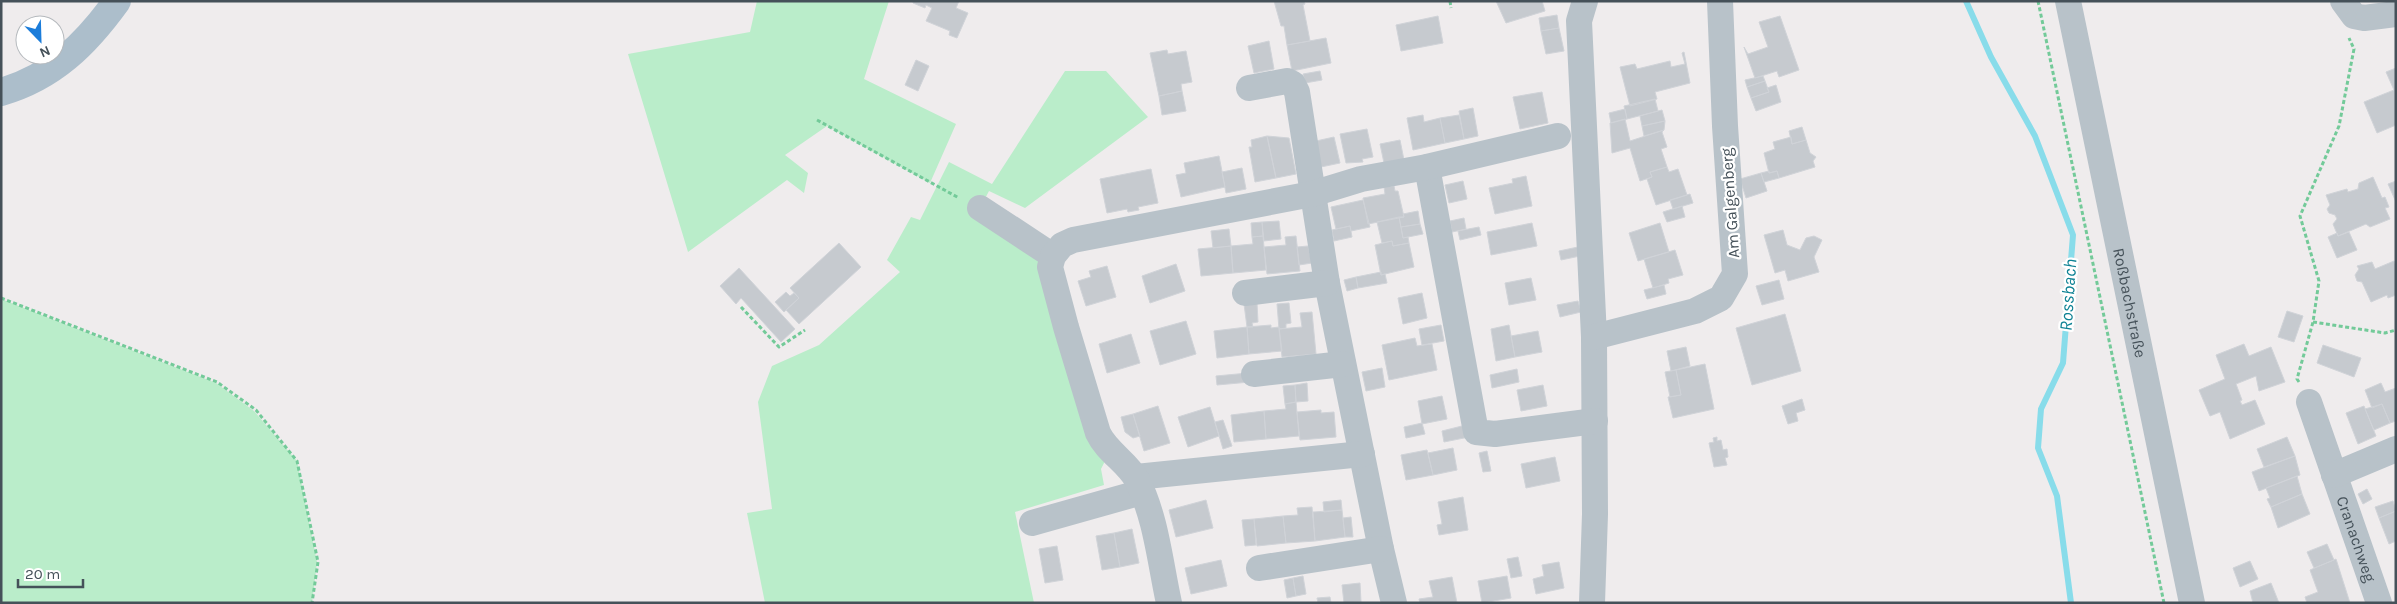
<svg xmlns="http://www.w3.org/2000/svg" width="2397" height="604" font-family="Karla,sans-serif">
<style>
.green{fill:#baedca}
.lines{fill:none;stroke-linecap:round;stroke-linejoin:round}
.stream{stroke:#88dcea;stroke-width:6}
.building{fill:#c6cacf;stroke:#d0d3d8}
.path{stroke:#73ca99;stroke-width:3;stroke-dasharray:4 2.5;stroke-linecap:butt}
.minor{stroke:#b8c2c9;stroke-width:26}
.major{stroke:#acbecb;stroke-width:28}
.labels{text-anchor:middle;dominant-baseline:central;stroke-width:4.5;stroke-linejoin:round;paint-order:stroke}
.street-label{font-size:16px;fill:#455159;stroke:#fff}
.water-label{font-size:18px;font-style:italic;fill:#0e8294;stroke:#fff}
</style>
<rect width="100%" height="100%" fill="#efeced"/>
<path class="green" d="M757,1H889L864,79L956,124L930,183L827,126L785,155L808,173L804,193L787,180L688,252L628,54L750,32Z
M1065,71H1106L1148,117L1025,208L989,191L977,214L1042,260L1106,459L1101,469L1104,485L1015,512L1034,603H765L747,513L772,509L758,402L772,366L819,345L900,272L887,260L911,217L920,220L949,162L992,184Z
M1,299L216,383L254,411L297,461L317,562L312,603H1Z"/>
<g class="lines">
<path class="stream" d="M1966,1L1991,57L2035,136L2073,235L2063,363L2041,409L2038,448L2057,496L2071,603"/>
</g>
<path class="building" d="M913,1H959L956,8L968,13L957,38L949,35L950,31L926,21L932,8L926,5L925,8L913,3Z
M1274,1H1304L1305,4L1303,5L1310,41L1287,45L1284,26H1281Z
M1496,1H1542L1545,11L1506,23Z
M1557,15L1559,28L1541,31L1539,18Z
M1438,16L1443,43L1401,51L1396,25Z
M1780,16L1799,70L1779,77L1777,71L1755,78L1744,47L1748,54L1768,47L1759,22Z
M1559,28L1564,51L1546,54L1541,31Z
M1326,38L1331,63L1292,71L1287,45Z
M1269,41L1274,69L1254,73L1248,46Z
M1167,50L1168,54L1186,51L1192,82L1181,84L1182,91L1159,96L1150,53Z
M1684,52L1690,83L1655,92L1657,99L1630,106L1620,67L1635,64L1637,69L1670,61L1671,67L1685,64L1682,53Z
M916,60L929,66L918,91L905,85Z
M2396,68V125L2377,133L2364,102L2394,90L2386,72Z
M1320,71L1322,80L1305,83L1303,74Z
M1763,76L1765,81L1747,87L1745,80Z
M1765,81L1769,92L1751,98L1747,87Z
M1776,85L1781,102L1756,111L1751,98L1769,92L1767,88Z
M1182,91L1186,111L1162,115L1159,96Z
M1542,92L1548,123L1520,129L1513,97Z
M1655,99L1658,111L1627,119L1624,106Z
M1473,108L1478,136L1464,139L1459,111Z
M1625,109L1627,119L1611,123L1609,113Z
M1662,110L1665,121L1642,126L1640,116Z
M1423,115L1424,122L1440,118L1445,143L1413,150L1407,118Z
M1459,115L1464,139L1445,143L1440,118Z
M1625,119L1630,141L1664,130L1662,132L1667,147L1661,149L1667,167L1650,172L1652,177L1640,181L1630,148L1612,153L1610,123Z
M1665,121L1664,130L1644,136L1642,126Z
M1802,127L1806,140L1792,144L1789,131Z
M1367,129L1373,157L1362,159L1363,162L1346,163L1340,134Z
M1267,136L1289,138L1296,174L1276,178Z
M1267,136L1276,178L1255,182L1249,147H1252L1251,140Z
M1334,137L1340,163L1321,167L1316,141Z
M1791,137L1792,144L1806,140L1810,153L1816,157L1813,161L1815,167L1779,178L1777,171L1769,173L1764,153L1775,149L1773,142Z
M1400,140L1404,160L1384,163L1380,144Z
M1219,156L1225,187L1181,197L1176,175L1186,173L1184,163Z
M1667,167L1669,172L1678,169L1687,195L1656,205L1647,179L1652,177L1650,172Z
M1242,168L1246,189L1226,193L1222,172Z
M1151,169L1158,203L1138,207L1139,210L1128,212L1127,209L1107,213L1100,179Z
M1769,171V173L1777,171L1779,178L1764,182L1761,173Z
M1761,173L1767,191L1746,198L1740,179Z
M1526,176L1532,206L1495,214L1489,188L1513,183L1512,179Z
M2373,177L2382,198L2385,197L2389,207L2385,208L2390,219L2370,227L2366,224L2338,236L2333,224L2337,219L2335,215L2329,213L2327,209L2330,205L2326,195L2347,189L2348,192L2358,189L2359,183Z
M1463,181L1467,199L1449,203L1445,185Z
M2396,181V202L2388,184Z
M1394,186L1395,191H1398L1404,217L1368,224L1363,198L1385,194L1384,187Z
M1690,194L1693,203L1673,209L1670,200Z
M1363,200L1370,227L1351,231L1350,226L1336,229L1331,207Z
M1682,206L1685,217L1667,222L1663,212Z
M1418,211L1420,224L1401,227L1399,217H1404L1403,214Z
M1399,217L1403,238L1408,237L1409,243L1393,246L1392,241L1382,243L1377,222Z
M1464,218L1466,229L1452,232L1450,221Z
M1279,221L1281,239L1264,241L1262,222Z
M1262,222L1263,236L1252,237L1251,223Z
M1532,223L1537,246L1491,255L1487,232Z
M1660,223L1669,252L1638,261L1629,233Z
M1420,224L1423,234L1403,238L1401,227Z
M1350,226L1352,237L1334,241L1332,230Z
M1479,227L1481,235L1460,240L1458,231Z
M1229,229L1231,246L1213,248L1211,231Z
M1783,230L1787,245L1800,250L1806,238L1814,236L1822,240L1814,257L1819,272L1788,281L1785,270L1775,273L1764,235Z
M2349,232L2357,250L2337,258L2328,237L2337,233L2338,236Z
M1263,236L1266,270L1233,273L1231,246L1253,244L1252,237Z
M1296,236L1300,271L1267,274L1264,247L1286,245L1285,237Z
M1392,241L1393,246L1409,243L1414,267L1381,275L1375,245Z
M839,243L861,267L799,324L786,310L799,298L790,288Z
M1231,246L1233,273L1201,276L1198,249Z
M1308,246L1312,263L1299,265L1297,247Z
M1578,247L1580,256L1561,260L1559,251Z
M1675,250L1683,275L1668,279L1669,283L1653,288L1644,259Z
M2394,261L2396,266V295L2388,298L2387,295L2371,302L2362,282L2357,281L2355,275L2359,269L2357,266L2372,262L2375,269Z
M1176,264L1185,291L1150,303L1142,276Z
M1107,266L1116,297L1086,306L1078,281L1091,277L1089,271Z
M739,268L795,329L781,342L741,298L736,304L720,286Z
M1381,272V275L1385,274L1387,283L1358,288L1356,277Z
M1356,277L1358,288L1347,291L1344,280Z
M1531,278L1536,300L1509,305L1505,283Z
M1779,280L1784,299L1762,305L1756,286Z
M1664,285L1666,294L1647,299L1644,290Z
M786,292L790,296L794,293L799,298L784,312L775,302Z
M1422,293L1427,318L1403,324L1398,298Z
M1578,301L1581,312L1560,317L1557,305Z
M1257,303L1258,322L1252,323L1253,327H1247L1244,304Z
M1289,303L1291,323L1286,324V328L1279,329L1277,304Z
M2287,311L2303,316L2294,342L2278,337Z
M1312,312L1316,354L1282,357L1279,329L1302,327L1300,313Z
M1785,314L1801,371L1752,385L1736,328Z
M1186,321L1196,354L1160,365L1150,331Z
M1271,325V328L1279,327L1282,351L1249,354L1247,327Z
M1441,325L1444,341L1422,345L1419,329Z
M1509,325L1515,357L1496,361L1491,329Z
M1247,327L1249,354L1217,358L1214,331Z
M1538,331L1542,352L1515,357L1511,336Z
M1131,334L1140,363L1107,373L1099,344Z
M1415,338L1417,346L1432,344L1437,370L1389,380L1382,345Z
M2244,344L2249,356L2271,347L2285,382L2259,391L2256,376L2236,384L2242,400L2240,401L2242,405L2255,400L2265,424L2230,439L2220,412L2210,416L2199,390L2225,379L2216,355Z
M2323,345L2361,358L2354,377L2317,363Z
M1686,347L1690,366L1671,371L1667,351Z
M1705,364L1714,409L1673,418L1668,397L1681,395L1676,370Z
M1382,368L1385,387L1366,391L1362,372Z
M1517,369L1519,382L1492,388L1490,375Z
M1676,370L1681,395L1670,397L1665,372Z
M1248,373L1250,382L1217,385L1216,376Z
M1307,383L1308,401L1296,402L1295,385Z
M2381,383L2385,392L2396,388V421L2390,423L2382,404L2372,408L2365,390Z
M1295,385L1296,402L1285,404L1283,386Z
M1543,385L1547,406L1521,411L1517,390Z
M1442,396L1447,419L1422,424L1418,401Z
M1802,399L1805,410L1796,413L1798,421L1788,424L1782,406Z
M1296,402L1299,436L1266,439L1264,411L1286,409L1285,404Z
M2382,404L2390,423L2374,430L2365,409Z
M1158,406L1170,443L1144,451L1133,414Z
M2364,406L2376,436L2358,444L2346,413Z
M1210,407L1219,436L1188,447L1178,417Z
M1321,410V413L1334,412L1336,437L1300,440L1297,412Z
M1264,411L1266,439L1234,442L1231,415Z
M1133,414L1140,436L1133,438L1125,432L1121,417Z
M1223,420L1232,446L1223,449L1215,422Z
M1422,423L1425,434L1406,438L1404,427Z
M1466,425L1469,437L1444,442L1442,431Z
M1717,437V441L1721,440L1723,450L1727,449L1728,457L1725,458L1727,465L1714,467L1709,443L1714,442L1713,438Z
M2287,437L2295,456L2264,467L2257,449Z
M1453,448L1457,470L1433,475L1428,453Z
M1427,450L1433,475L1406,480L1401,455Z
M1487,451L1491,471L1483,472L1479,453Z
M2295,456L2300,475L2259,491L2252,472Z
M1555,457L1560,481L1526,488L1521,464Z
M2297,476L2302,494L2271,507L2267,499L2270,498L2266,488Z
M2367,489L2372,499L2363,504L2358,494Z
M2302,494L2310,514L2278,528L2271,507Z
M1463,497L1468,530L1439,535L1437,525L1442,524L1438,502Z
M1206,500L1213,528L1176,537L1169,510Z
M1341,500L1342,510L1324,512L1323,502Z
M2393,501L2396,511L2379,518L2375,507Z
M1312,507L1315,541L1286,543L1283,516L1298,515L1297,508Z
M1342,510L1345,537L1315,541L1313,512Z
M2396,511V541L2389,544L2379,518Z
M1283,516L1286,543L1257,546L1254,519Z
M1351,517L1353,537H1345L1343,518Z
M1254,519L1256,545L1245,546L1242,520Z
M1132,529L1139,563L1120,567L1114,533Z
M1114,533L1120,567L1102,570L1096,536Z
M2327,544L2334,560L2314,568L2307,552Z
M1057,546L1063,580L1045,583L1039,549Z
M1518,557L1522,576L1511,578L1507,559Z
M2336,559L2350,603H2307L2305,597L2318,592L2310,570Z
M1221,560L1227,586L1191,594L1185,568Z
M2250,561L2258,579L2240,587L2233,568Z
M1559,562L1564,588L1536,594L1533,579L1544,576L1542,565Z
M1303,576L1306,594L1296,596L1293,578Z
M1507,576L1511,598L1482,603L1478,581Z
M1452,577L1457,603H1420L1419,599L1433,597L1429,581Z
M1293,578L1296,596L1287,598L1284,580Z
M1360,583L1361,602L1344,603L1342,585Z
M2271,583L2279,603H2253L2250,591Z
M1330,597L1331,603H1318L1317,598Z"/>
<g class="lines">
<path class="path" d="M1450,1L1451,8
M2038,1L2164,603
M817,120L959,198
M1,298L217,382L256,410L297,461L318,562L312,603
M741,307L779,347L805,330
M2313,322L2385,333L2396,330
M2299,382L2297,379L2313,322L2319,281L2300,216L2339,126L2354,49L2349,38"/>
<g class="minor">
<path d="M1585,1L1579,21L1594,337L1595,514L1592,603"/>
<path id="s1" d="M2068,1L2192,603"/>
<path d="M2343,1L2354,16L2364,18L2396,14"/>
<path d="M1249,88L1287,81L1293,84L1297,92L1327,283L1381,549L1394,603"/>
<path d="M1427,167L1476,432L1495,434L1595,421"/>
<path d="M980,208L1053,256"/>
<path d="M1245,293L1327,283"/>
<path d="M1594,337L1695,311L1721,298L1735,274L1725,126L1720,1"/>
<path d="M1254,374L1343,364"/>
<path id="s2" d="M2309,402L2379,603"/>
<path d="M2334,475L2396,449"/>
<path d="M1136,477L1362,454"/>
<path d="M1032,523L1142,492"/>
<path d="M1259,568L1381,549"/>
<path d="M1169,603C1160,562 1156,517 1137,480C1127,462 1107,452 1098,433L1066,327L1050,267L1053,256L1062,245L1073,240L1312,194L1361,179L1427,167L1558,136"/>
</g>
<path class="major" d="M1,92C53,77 86,44 117,1"/>
</g>
<g class="labels">
<g class="street-label">
<text transform="translate(1730 203) rotate(-94)">Am Galgenberg</text>
<text stroke="none"><textPath href="#s1" startOffset="308">Roßbachstraße</textPath></text>
<text stroke="none"><textPath href="#s2" startOffset="145">Cranachweg</textPath></text>
</g>
<g class="water-label">
<text transform="translate(2068 295) rotate(-86)">Rossbach</text>
</g>
</g>
<rect width="2397" height="604" fill="none" stroke="#455159" stroke-width="5"/>
<g transform="translate(40 40) rotate(157)"><circle r="24" fill="#ffffff" stroke="#b5b9bd"/>
<path d="M0-4L9 19L0 12L-9 19Z" fill="#1c7dda"/>
<text y="-8" font-size="14" font-weight="bold" text-anchor="middle" fill="#455159">N</text>
</g>
<path d="M18 579v8h65v-8" fill="none" stroke="#455159" stroke-width="2.5"/>
<text x="25" y="579" font-size="15" fill="#455159" stroke="#ffffff" stroke-width="4" paint-order="stroke">20 m</text>
</svg>
